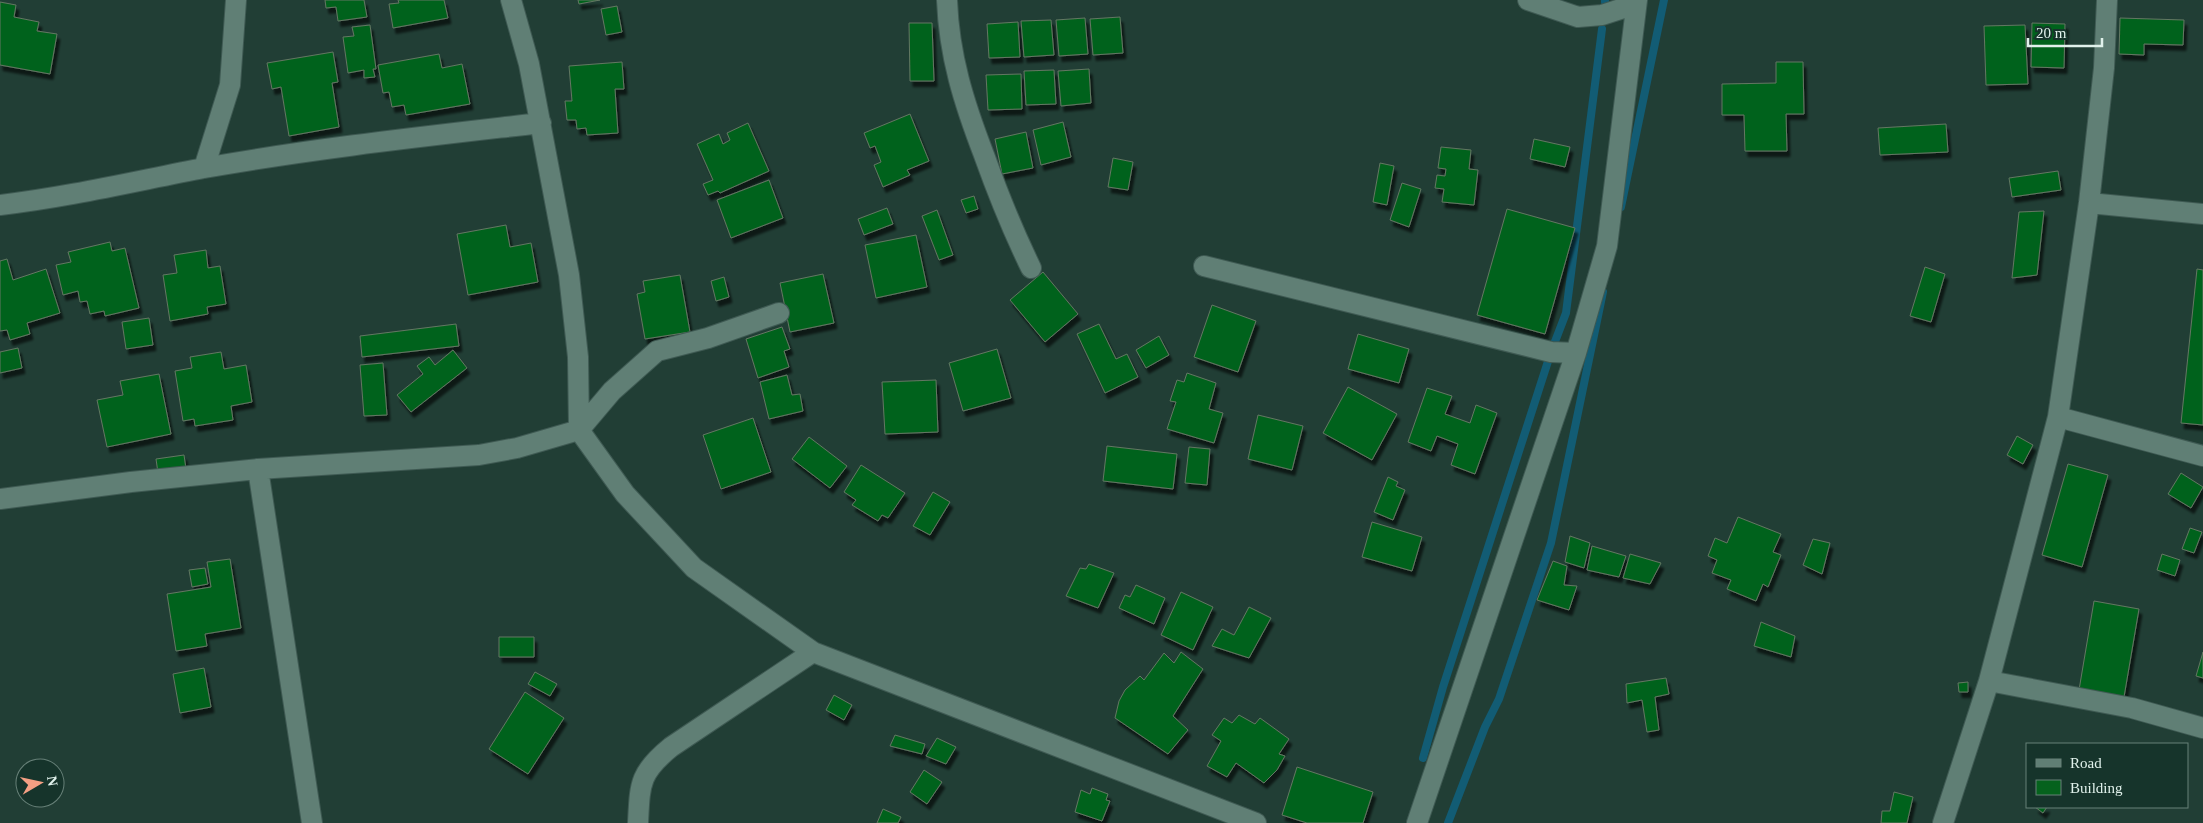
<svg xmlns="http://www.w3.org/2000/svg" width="2203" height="823" font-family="'Times New Roman',serif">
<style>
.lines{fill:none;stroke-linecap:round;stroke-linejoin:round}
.stream{stroke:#125c74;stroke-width:8}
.building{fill:#05621d;stroke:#637763;filter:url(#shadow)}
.street-casing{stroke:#3f5a53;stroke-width:22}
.street{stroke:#607f75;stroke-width:20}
</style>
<defs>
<filter id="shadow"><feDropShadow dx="3" dy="5.5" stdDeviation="1" flood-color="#0009"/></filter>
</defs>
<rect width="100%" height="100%" fill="#213e35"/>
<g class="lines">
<path class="stream" d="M1605,2V0
M1621,207L1664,0
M1423,758L1443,687L1551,352L1566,313L1602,29
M1448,823L1485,727L1499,699L1551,543L1603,292"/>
</g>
<path class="building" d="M325,0H364L367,17L338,21L336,7L326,8Z
M398,0H444L448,18L393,28L389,4L399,3Z
M578,0H600L579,4Z
M0,2L16,5L14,17L39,22L37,31L57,34L50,74L0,65Z
M617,6L622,32L606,35L601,9Z
M1120,17L1123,53L1093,55L1090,19Z
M1085,18L1088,54L1059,56L1056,20Z
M2120,18L2184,20L2183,45L2144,44V55L2119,54Z
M1051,20L1054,55L1024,57L1021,21Z
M1018,22L1020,57L989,58L987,24Z
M909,23H932L934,81H910Z
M2032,23L2065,24L2064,68L2031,67Z
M370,25L376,69H373L375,77L364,78V70L348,73L343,37L354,36L352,27Z
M2025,25L2028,84L1986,85L1984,26Z
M333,52L338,82L332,83L339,127L289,136L281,87L272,89L267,63Z
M439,54L442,68L462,64L470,104L406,115L404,105L392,107L389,92L383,93L378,65Z
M622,62L624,89H615L618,133L587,135L586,128L577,129L576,120H567L565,101H572L569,66Z
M1776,62H1803L1804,114H1786L1787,151H1745L1744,115H1722V84L1776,83Z
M1089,69L1091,103L1061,106L1058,71Z
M1054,70L1056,104L1026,105L1024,71Z
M1021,74L1022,109L988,110L986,75Z
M910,114L929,161L907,170L910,175L883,187L874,165L881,162L875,146L870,148L864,133Z
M1063,122L1071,157L1041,165L1033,130Z
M748,123L769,171L720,193L718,191L708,195L703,184L713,180L697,144L719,134L723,144L730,140L727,133Z
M1946,124L1948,152L1880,155L1878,128Z
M1026,132L1033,168L1002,174L995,139Z
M1534,139L1570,147L1565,167L1530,159Z
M1441,147L1471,150L1469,169L1478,170L1474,205L1442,202L1444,189L1435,188L1437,175L1445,176L1446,169L1438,168Z
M1113,158L1133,162L1128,190L1108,187Z
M1380,163L1394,166L1387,205L1373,202Z
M2058,171L2061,190L2012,197L2009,178Z
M769,180L783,218L731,238L717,200Z
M1402,183L1421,189L1409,227L1390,220Z
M974,196L978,209L966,213L961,200Z
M887,208L893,224L864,235L858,219Z
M1507,209L1575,228L1545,334L1477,315Z
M937,210L953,255L939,260L922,216Z
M2044,211L2037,275L2012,278L2019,212Z
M506,225L510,247L531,243L538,282L468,295L457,234Z
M916,235L927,287L876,298L865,245Z
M110,242L112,251L125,248L139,308L105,316L104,311L90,314L87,301L80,302L78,291L63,295L56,265L71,262L68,252Z
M206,250L208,268L220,266L226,304L207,307L208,314L170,321L163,275L177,273L174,255Z
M7,259L13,280L46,269L60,313L27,323L30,334L10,340L7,330L0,331V261Z
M1925,267L1945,274L1931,322L1910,316Z
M2197,269L2203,270V425L2181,423Z
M1043,272L1078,314L1045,342L1010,300Z
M823,274L834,323L790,332L780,283Z
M680,275L690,332L645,339L637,294L645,292L643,281Z
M724,277L729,297L716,301L711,281Z
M1212,305L1256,321L1238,372L1194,357Z
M149,318L153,345L126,349L122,322Z
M456,324L459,346L362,357L360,336Z
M1099,324L1116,359L1127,354L1138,377L1105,393L1077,334Z
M782,327L790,349L784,351L789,367L758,378L746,339Z
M1358,334L1409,349L1399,383L1348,369Z
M1159,336L1169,355L1146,368L1136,350Z
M18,348L22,368L0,373V352Z
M997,349L1011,398L963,411L949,363Z
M453,350L467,368L411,412L397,395L423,374L417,366L429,357L435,365Z
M221,352L224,369L246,365L252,402L231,406L233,420L195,426L194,419L183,421L175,371L192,368L190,357Z
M383,363L387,415L364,416L360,365Z
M1187,373L1216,383L1209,409L1223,413L1214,443L1167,429L1176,402L1170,401L1177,380L1184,382Z
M159,374L171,434L107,447L97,400L123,395L120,381Z
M787,375L792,395L800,394L803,411L769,419L760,382Z
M936,380L938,432L885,434L882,382Z
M1348,387L1397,414L1372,460L1323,433Z
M1427,388L1452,396L1445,414L1470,423L1476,405L1497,413L1475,474L1451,465L1458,444L1437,436L1431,451L1408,442Z
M1258,415L1303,426L1292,470L1248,459Z
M753,418L771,472L721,489L703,435Z
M2017,436L2033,445L2023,464L2007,455Z
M809,437L847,466L830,488L792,459Z
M1107,446L1177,454L1173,489L1103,481Z
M1189,447L1210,449L1207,485L1185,483Z
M184,455L186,469L158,473L156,459Z
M2068,464L2108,475L2082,567L2042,555Z
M861,465L905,493L888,518L882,515L878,521L852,505L856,500L844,492Z
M2181,473L2203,487L2191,508L2168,494Z
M1388,477L1398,482L1396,486L1405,490L1393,520L1374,512Z
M933,492L950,502L930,535L913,526Z
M1738,517L1781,534L1773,552L1781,555L1768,587L1763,584L1756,601L1727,589L1731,580L1712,573L1717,560L1708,556L1715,538L1727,543Z
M1372,522L1422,537L1412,571L1362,557Z
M2190,528L2202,532L2194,553L2182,549Z
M1570,536L1590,543L1584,568L1565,562Z
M1813,539L1830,543L1822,574L1803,565Z
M1592,546L1626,556L1619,577L1587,570Z
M1630,554L1661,563L1650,584L1623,578Z
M2162,554L2180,560L2175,576L2157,570Z
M230,559L241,628L205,634L207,646L176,651L167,594L211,587L207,562Z
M1553,561L1567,566L1564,585L1577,586L1569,610L1537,600Z
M1089,564L1114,573L1098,608L1066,596L1080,568L1086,569Z
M205,568L208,584L192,587L189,570Z
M1136,585L1165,598L1154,624L1119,608L1125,595L1130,597Z
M1181,592L1213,607L1193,650L1161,635Z
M2094,601L2139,609L2124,697L2079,690Z
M1249,607L1271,618L1249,658L1212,646L1222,629L1234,635Z
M1761,622L1795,636L1791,657L1754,646Z
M499,637H534V657H499Z
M1181,652L1203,669L1173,716L1188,730L1168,754L1115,718L1119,701L1125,690L1140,676L1144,680L1164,653L1174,663Z
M2203,652V678L2196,676Z
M204,668L211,707L180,713L173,674Z
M535,672L557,684L550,696L528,684Z
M1666,678L1669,694L1655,697L1659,730L1647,732L1642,700L1627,703L1626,684Z
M1968,682V692H1959L1958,683Z
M525,692L564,718L528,774L489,749Z
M834,695L852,705L844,720L826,710Z
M1239,715L1255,724L1260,718L1289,739L1279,754L1285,756L1277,770L1264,783L1236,763L1227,777L1207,766L1221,741L1212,735L1224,718L1232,723Z
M895,735L925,744L922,754L890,746Z
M937,738L956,747L946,764L926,756Z
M1297,767L1373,792L1363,823H1307L1282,815Z
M924,770L942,782L927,804L910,792Z
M1092,788L1108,794L1106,800L1110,801L1102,821L1075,812L1081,790L1090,794Z
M1894,792L1913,797L1907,823H1881L1882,811H1890Z
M2035,807H2047L2043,813Z
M883,809L901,817L898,823H877Z"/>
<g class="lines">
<defs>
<path id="street" d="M511,0L529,64L569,275L578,357L579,430L625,494L694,568L813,652L1256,823
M947,0C949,56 964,103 984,155C998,194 1013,231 1031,268
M1528,0L1578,17L1602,15L1636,4
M204,168L230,85L236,0
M2089,203L2203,214
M0,205C69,197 136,181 204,168C316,148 429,136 541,123
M1204,266L1551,352L1576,353
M2058,417L2203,456
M258,469L312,823
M0,499L131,482L258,469L479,455L517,448L579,430L612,391L657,351L708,338L779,313
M1989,681L2132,708L2203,728
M638,823C640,784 639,773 671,747L813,652
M1417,823L1576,353L1607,246L1637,0
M1943,823L1989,681L2058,417L2089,203L2104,68L2107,0"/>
</defs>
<use href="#street" class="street-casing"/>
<use href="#street" class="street"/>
</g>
<rect x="2026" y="743" width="162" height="65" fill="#16342b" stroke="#678078"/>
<rect x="2036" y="759" width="25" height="8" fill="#607f75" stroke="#678078"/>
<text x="2070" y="768" font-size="15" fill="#e0f1eb">Road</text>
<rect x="2036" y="780" width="25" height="15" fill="#05621d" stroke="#678078"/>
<text x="2070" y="793" font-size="15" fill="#e0f1eb">Building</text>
<g transform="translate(40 783) rotate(81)"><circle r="24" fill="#16342b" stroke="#678078"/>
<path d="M0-4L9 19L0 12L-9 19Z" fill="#f39f83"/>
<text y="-8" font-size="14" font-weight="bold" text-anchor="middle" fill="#e0f1eb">N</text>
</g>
<path d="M2028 38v8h74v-8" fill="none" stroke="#e0f1eb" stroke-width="2.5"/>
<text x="2036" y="38" font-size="15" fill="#e0f1eb" stroke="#16342b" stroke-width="4" paint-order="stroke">20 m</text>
</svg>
